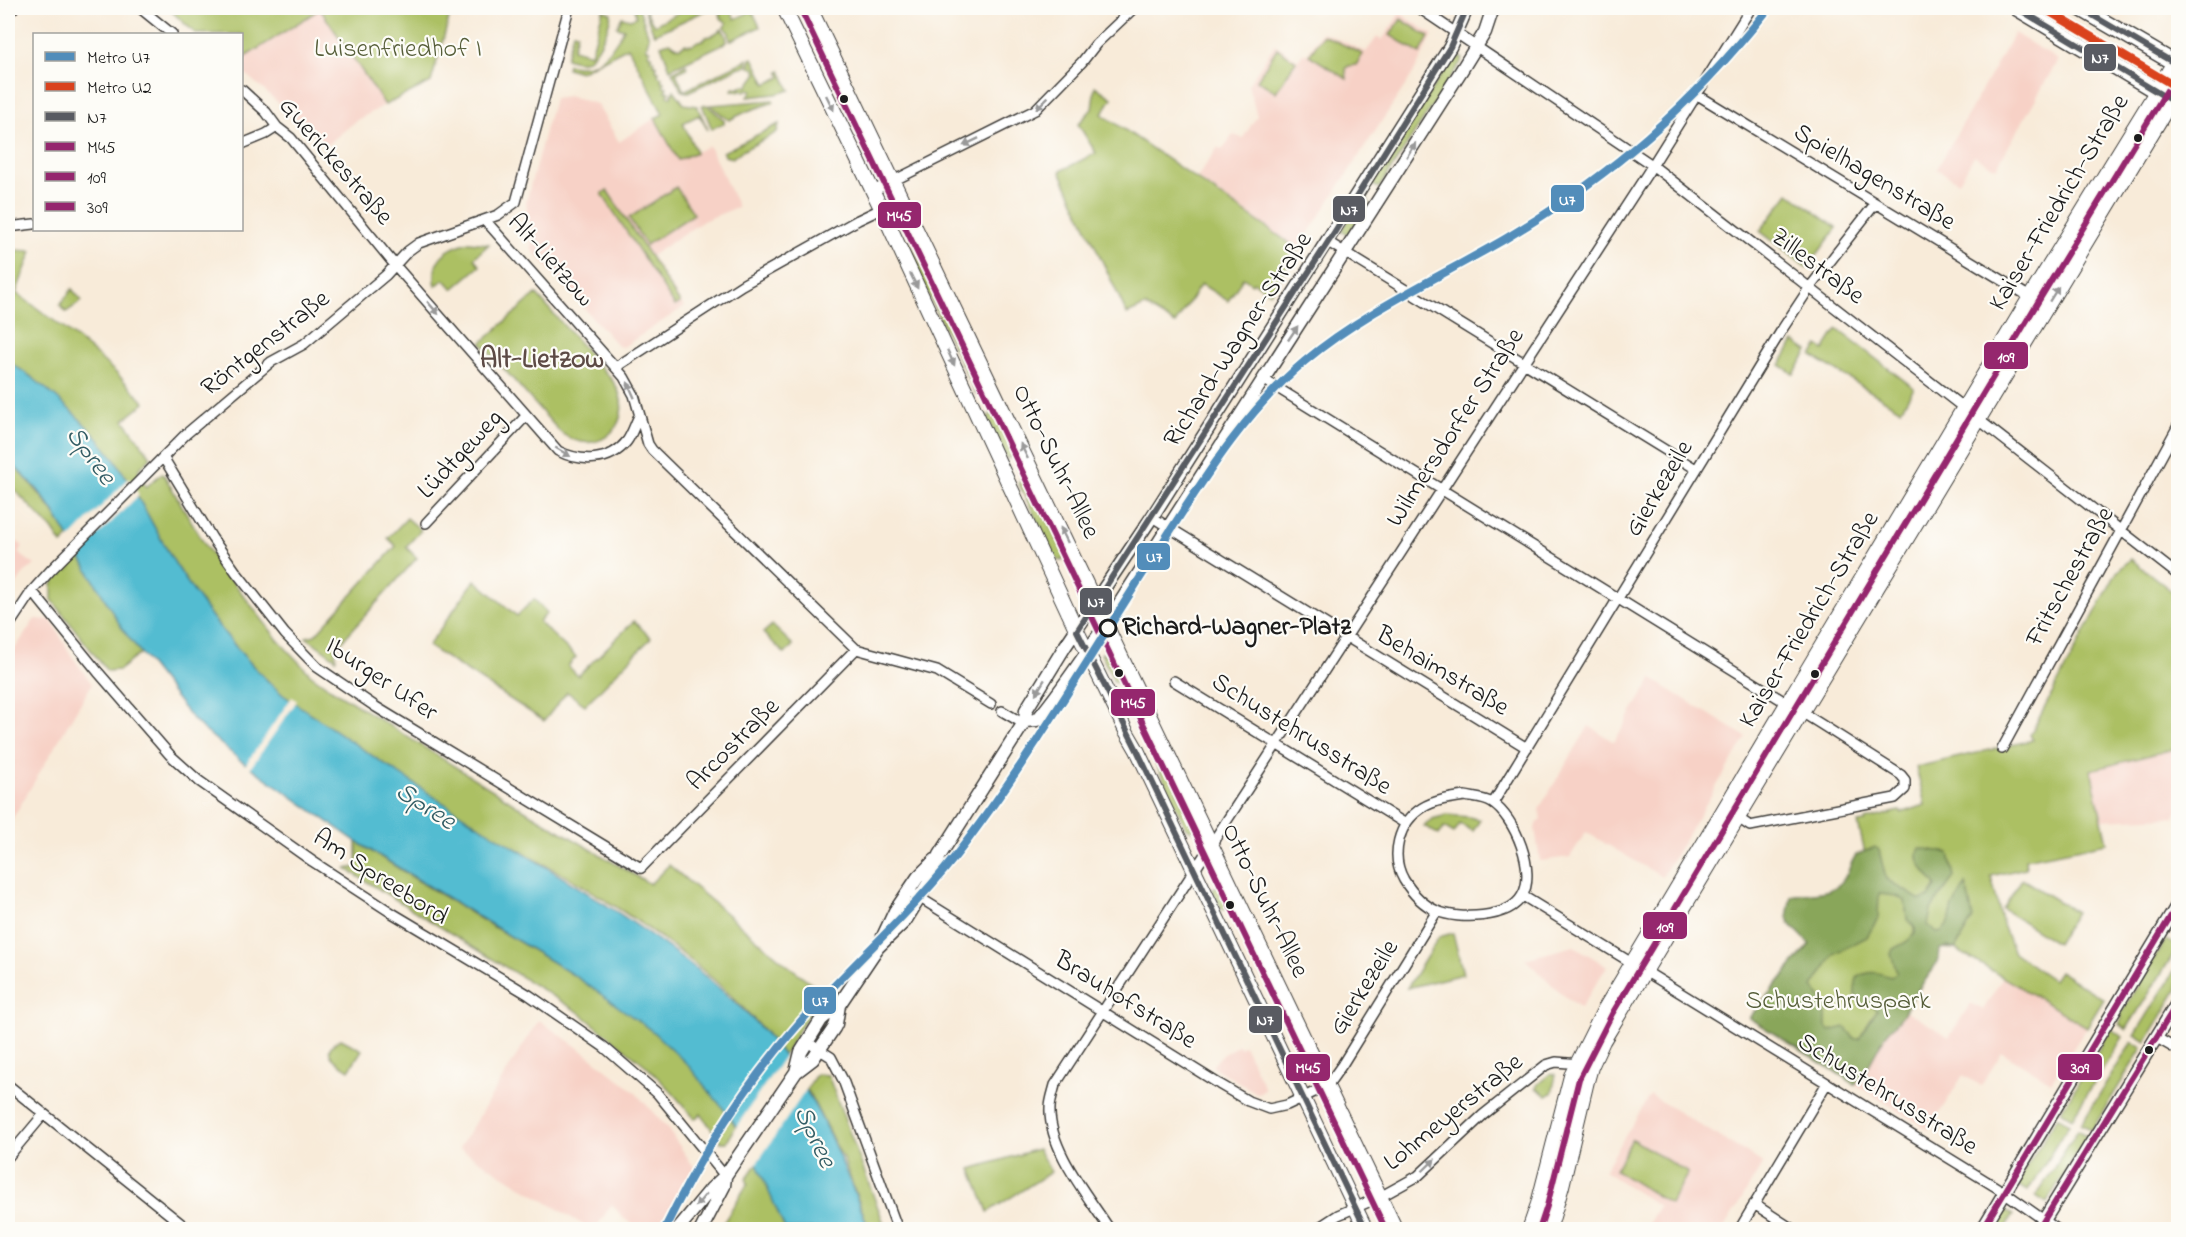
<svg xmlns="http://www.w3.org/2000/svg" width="2186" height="1237" font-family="'Indie Flower',sans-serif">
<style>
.built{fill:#f7d1c6}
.green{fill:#acc064;stroke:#646e40;stroke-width:1.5}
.forest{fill:#89a65a;stroke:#52613b;stroke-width:1.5;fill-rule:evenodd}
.water{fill:#53bcd1;stroke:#386c76;stroke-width:1.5}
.pier{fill:#f8ebd9}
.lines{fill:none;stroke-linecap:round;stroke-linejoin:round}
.minor-casing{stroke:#3d3b38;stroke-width:12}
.tertiary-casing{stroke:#3d3b38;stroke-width:15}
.secondary-casing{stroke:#3d3b38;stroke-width:16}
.primary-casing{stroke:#3d3b38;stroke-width:18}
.minor{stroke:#fff;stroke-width:9}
.tertiary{stroke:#fff;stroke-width:12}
.secondary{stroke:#fff;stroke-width:14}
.primary{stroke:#fff;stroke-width:15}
.bus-1-casing{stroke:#fdfcf7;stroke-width:10}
.bus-2-casing{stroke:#fdfcf7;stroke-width:10}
.bus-3-casing{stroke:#fdfcf7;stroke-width:10}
.bus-4-casing{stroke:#fdfcf7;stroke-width:10}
.bus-1{stroke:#595b62;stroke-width:6}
.bus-2{stroke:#95276e;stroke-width:6}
.bus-3{stroke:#95276e;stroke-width:6}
.bus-4{stroke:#95276e;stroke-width:6}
.metro-1-casing{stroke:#fdfcf7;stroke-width:12}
.metro-2-casing{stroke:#fdfcf7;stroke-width:12}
.metro-1{stroke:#528dba;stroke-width:8}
.metro-2{stroke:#da421e;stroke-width:8}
.oneway{fill:#999}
.bus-dot{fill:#1c1c1c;stroke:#fdfcf7;stroke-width:2}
.stop-dot{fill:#fdfcf7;stroke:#1c1c1c;stroke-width:3}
.labels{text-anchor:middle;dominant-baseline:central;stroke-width:4.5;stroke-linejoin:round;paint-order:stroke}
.park-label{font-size:26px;fill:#565e39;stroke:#fdfcf7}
.street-label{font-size:26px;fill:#1c1c1c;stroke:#fdfcf7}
.stop-label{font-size:26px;font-weight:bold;fill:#1c1c1c;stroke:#fdfcf7;text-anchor:start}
.water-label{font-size:27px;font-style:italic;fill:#325c64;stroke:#fdfcf7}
.quarter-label{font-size:28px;font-weight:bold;fill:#5d4b46;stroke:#fdfcf7}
.line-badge{stroke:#fdfcf7;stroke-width:2}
.badge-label{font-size:16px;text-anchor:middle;font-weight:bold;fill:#fff}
</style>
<rect width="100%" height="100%" fill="#fdfcf7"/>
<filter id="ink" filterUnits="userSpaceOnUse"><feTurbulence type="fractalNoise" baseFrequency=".0167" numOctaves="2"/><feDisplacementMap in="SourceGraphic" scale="12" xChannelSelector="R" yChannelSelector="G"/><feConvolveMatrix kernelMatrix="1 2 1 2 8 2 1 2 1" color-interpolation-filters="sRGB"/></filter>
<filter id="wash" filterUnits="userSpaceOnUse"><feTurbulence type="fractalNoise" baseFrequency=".008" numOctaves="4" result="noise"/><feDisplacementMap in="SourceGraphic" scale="24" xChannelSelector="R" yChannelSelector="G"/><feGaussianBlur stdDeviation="1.35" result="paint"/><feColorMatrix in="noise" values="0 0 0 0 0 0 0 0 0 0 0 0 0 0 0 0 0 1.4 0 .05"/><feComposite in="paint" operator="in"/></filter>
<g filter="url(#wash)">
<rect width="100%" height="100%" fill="#f8ebd9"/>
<path class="built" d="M320,9L385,105L357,120L327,145L242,71V59Z
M1400,13L1433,35L1414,72L1298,249L1197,178L1218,147L1222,150L1233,135L1243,138L1257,116L1248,85L1275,44L1298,60L1304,53L1307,55L1322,32L1366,52L1377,37L1382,40Z
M2014,33L2058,60L1996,168L1974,156L1959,182L1937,169Z
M569,96L597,104L619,142L655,118L678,160L709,146L738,207L703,221L651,256L684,307L623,347L618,346L532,250L526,202L554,98Z
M8,535L23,546L18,553L35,565L25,572L8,597Z
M35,619L51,620L71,655L92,684L8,826V659Z
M1652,679L1746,737L1662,877L1586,832L1570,857L1540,861L1535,828L1537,822L1541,819L1539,809L1589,726L1614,742Z
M2178,748V809L2173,818L2171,817L2101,820L2090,770Z
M1574,946L1607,966L1581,1008L1562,994L1525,959Z
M2003,977L2087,1027L2051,1082L2002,1052L1981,1086L1963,1075L1929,1130L1855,1084L1902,1008L1949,1037L1971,1003L1983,1010Z
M539,1020L590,1056L635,1092L668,1129L696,1170L656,1229H640L623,1218L612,1204L595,1229H590L459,1148Z
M1238,1045L1240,1048L1244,1045L1265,1089L1258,1094L1212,1066L1220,1057Z
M1650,1095L1763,1163L1723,1230L1645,1229L1659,1206L1604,1171Z"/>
<path class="green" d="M168,8H452L431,82L385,105L320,9L242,59V34H196Z
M634,8H639L649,37L646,48L650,50L648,54L652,55L650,59L654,60L653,64L657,66L656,70L659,71L658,75L662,77L661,81L664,82L663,86L667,87L665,91L669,92L668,96L671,97L674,90L684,104L697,106L708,130L699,115L683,123L696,152L678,160L655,118L663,114L628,47L580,72L567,68L568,64C597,73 611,52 624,29L617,27L622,17L630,19L636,17Z
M644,8L654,25L688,8H711L655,34L653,32Z
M719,8H730L735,19L750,12L748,8H751L760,27L730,41L729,33L724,27L727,23L721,18Z
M603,10L611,13C610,25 598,57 584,61C578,62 572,60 566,58L573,32L577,33L573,49L591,54Z
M1401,19L1429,37L1420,54L1390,35Z
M722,29L726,35L727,42L670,69L661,45L669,42L679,48L686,44L688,46L690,44L692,45L698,41L704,40L706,37L711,36Z
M1323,35L1363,54L1356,65L1348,66L1346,69L1347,79L1309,55Z
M1277,48L1296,61L1276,92L1257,80Z
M1455,53L1463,59L1379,188L1371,184Z
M753,58L766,84L781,77L779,72L781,71L790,90L776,94L748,97L752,91L750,89L744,91L741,89L739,92L732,90L734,87L737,89L744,85L747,87L757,73L754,68L749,67L751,59Z
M748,59L747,66L740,67L688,92L682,91L672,72L686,65L687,68L676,73L684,91Z
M1095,86L1112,98L1102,114L1298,249L1270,293L1254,282L1252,284L1243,278L1228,301L1201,284L1175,324L1145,306L1127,314L1060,171L1096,153L1078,124L1092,109Z
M773,100L774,102L748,111L729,120L710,105Z
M702,105H707L724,120V124L717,126L712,129Z
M2151,118L2153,119L2054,283L2051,282Z
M779,124L777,132C762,142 745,147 732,158L725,156L723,152Z
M676,187L694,214L646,245L629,218Z
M607,190L680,303L675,306L602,194Z
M1789,193L1837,228L1807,268L1760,231Z
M1364,197L1368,199L1369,203L1348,235L1341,231Z
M909,241L937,299L949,313L985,389L976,394L904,244Z
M469,242L489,244L474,258L480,266L453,289L444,279L436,286C430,259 446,248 469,242Z
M8,250L32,251L16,293C63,326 107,360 145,403L124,420L151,457L138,470L146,487L162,473L164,475L207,548L278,640L311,675L331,689L531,814L650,884L669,865L786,964L822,991L784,1056C732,984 657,932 583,886C554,869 524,854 496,837C423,792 353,743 283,695C241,658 206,612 176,565C155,530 137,492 114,459C92,428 63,402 34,379C25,372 16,367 8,361Z
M2048,288L2050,289L1986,395L1984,394Z
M72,289L82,301L66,312L60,305Z
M536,294L612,380C641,419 599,463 560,432L481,343Z
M1837,329L1914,388L1901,410L1812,356L1818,346L1824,350Z
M1794,342L1808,351L1794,374L1780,365Z
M996,412L1016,455L1007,459L986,417Z
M1960,432L1963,434L1887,559L1885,558Z
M8,460C32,483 52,507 69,537L62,544L52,529L8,483Z
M1026,478L1066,556L1061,561L1057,560L1054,555L1018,482Z
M407,518L421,530L406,547L417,558L335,649L336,659L306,637L315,635L396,546L388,538Z
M79,554L123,629L141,653L119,670L107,671L52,600V585L55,577Z
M2131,559L2178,596V748L2091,770L2107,843L2025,859L2026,868L1991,876L2003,925L2014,953L2053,980L2059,971L2104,999L2087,1027L1955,949L1938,948L1855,1084L1749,1018L1869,871L1858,823L1865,822V820L1900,811L1901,813L1925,805L1916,767L2033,740L2030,735L2117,572Z
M1881,564L1883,565L1802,698L1800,697Z
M475,580L517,616L534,599L547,613L539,622L576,657L568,666L578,676L634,621L651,638L585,705L567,692L544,721L428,646Z
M772,625L793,645L785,654L763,633Z
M1102,653C1113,656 1117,669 1121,679L1117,683L1114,682L1101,654Z
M1123,691L1127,692L1175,785L1195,832L1186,828L1145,740L1139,734L1121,695Z
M1773,743L1775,744L1721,834L1719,832Z
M1447,815L1469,817L1480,820L1473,831L1460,824L1454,833L1444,827L1439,835L1424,826L1432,819Z
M1715,837L1718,839L1651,950H1647Z
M357,842C402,871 447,899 492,926C579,978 685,1036 736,1127L727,1142H721L701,1114L695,1119L670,1090L645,1065L577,1011L346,869L357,867Z
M2022,879L2076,912L2057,943L2003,909Z
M1222,883L1232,905L1222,910L1212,890Z
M1453,933L1463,974L1407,988L1439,937Z
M2166,939L2178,947L2126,1030L2119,1024L2122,1018L2119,1016Z
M2178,965V989L2146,1042L2135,1035Z
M2111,1029L2123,1037L2072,1118L2061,1111Z
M341,1039L362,1050L349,1070C336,1062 317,1051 341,1039Z
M2132,1042L2142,1048L2092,1130L2081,1124Z
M1551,1073L1556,1075L1552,1093L1547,1096L1536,1088L1538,1084Z
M816,1074L828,1075L886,1229H869L844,1161L807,1089Z
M2057,1117L2069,1124L2028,1191L2016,1184Z
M2078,1130L2088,1136L2047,1203L2036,1196Z
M1632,1139L1688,1173L1670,1204L1615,1170Z
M1038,1149L1051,1172L988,1212L971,1169Z
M757,1163L785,1229L719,1230L748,1183L746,1179Z
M2002,1208L2013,1215L2004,1229L1989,1230Z"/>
<path class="forest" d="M1875,847L1879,850L1886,879L1920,900L1929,897L1936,886C1929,874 1912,863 1920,848L1949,853L1954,877L1931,909L1928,926L1936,932L1942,931L1949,923L1953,906L1966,884L1973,918L1955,949L1948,947L1940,949L1939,957L1932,971L1912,998L1902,1016L1885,1036L1863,1076L1855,1084L1749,1018L1810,944L1789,923L1787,917L1791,896C1808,891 1834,897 1845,877C1849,870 1851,862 1856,855ZM1879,894L1897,896L1905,901L1907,919L1915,928V934L1906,942L1893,949L1891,954L1897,972L1891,977C1877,972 1870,970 1857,978C1854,991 1853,997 1863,1006L1870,1005L1877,1010L1859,1039H1855L1845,1027L1829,1031L1826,1027V1005L1813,987L1834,954L1867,937L1878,918Z"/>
<path class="water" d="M8,361C16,367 25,372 34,379C63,402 92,428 114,459C137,492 155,530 176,565C206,612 241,658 283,695C354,743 425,793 499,838C571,883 644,925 710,980C735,1002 760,1024 780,1051C820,1104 845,1168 869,1229H785L750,1148L730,1117L687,1064L651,1030L575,976L357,842L240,760L203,729L189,715L123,630L52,509L38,490L8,460Z"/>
<path class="pier" d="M129,478L139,495L77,556L68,540Z
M292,697L297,701L249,770L244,767Z
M786,1053L808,1087L755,1166L734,1130Z"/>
</g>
<g filter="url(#ink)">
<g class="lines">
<defs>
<path id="minor" d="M140,8L172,34
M1419,8L1652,165L2178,575
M242,90L266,112L277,127L291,138L394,264L558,451C580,462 610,463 627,441C632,434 635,424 639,416
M1696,94L2030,297
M242,144L266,134L277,127
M873,191L1035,110L1082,62L1096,44L1134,8
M485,220L624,377L634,395L648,444L652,450L856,649L937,671L991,704
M8,227L34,224
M1328,242L1696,469
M616,367L742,285L858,220L902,199
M1263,379L1819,723L1901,775L1905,780V789L1895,798L1750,826L1738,818
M163,457L212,538L236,572L285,634L317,667L376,707L641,868L856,649
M1152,517L1527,748
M426,523L526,416
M32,591L98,672L170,755L199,781L312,861L392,913L529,995L604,1047L657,1093L725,1176
M8,627L32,591L51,570L186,434L271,362L304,344L386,275L408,251L419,243L498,215L516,202L569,8
M1174,681L1406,824
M1002,711L1024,724
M2002,749L2178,426
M1465,796C1474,798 1484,798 1492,803C1515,817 1537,872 1522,896C1509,919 1458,920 1437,911C1423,905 1412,893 1404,880C1390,856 1398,823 1422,808C1435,800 1450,798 1465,796Z
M1493,803L1783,328L1810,287L1875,204
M909,891L1219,1084L1248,1101L1269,1109L1287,1105L1327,1086L1342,1065L1437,911
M1523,896L2004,1192L2058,1230
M2157,1038L2178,1050
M807,1042L831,1057L843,1080L898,1230
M8,1085L189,1230
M8,1157L44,1114
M1754,1204L1794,1230
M1110,1230C1089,1197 1048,1149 1050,1108C1050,1101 1053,1093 1055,1085L1647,174L1751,8
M1315,1230L1338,1215L1380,1197L1418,1176L1483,1115L1546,1065L1556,1062L1580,1064
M1739,1230L1827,1083"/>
<path id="tertiary" d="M8,10L12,8
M1025,721L1037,720C1063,689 1084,656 1107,623L1461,71L1485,32L1493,8
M878,947L905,921L928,884L940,855L1025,721L1026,710L1064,648L1152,517L1450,47L1467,8
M796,1072L801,1052L821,1020L839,1005L878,947L895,911L918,877L935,860
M677,1230L711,1189L725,1176L796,1072L813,1059L834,1028L836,1024L839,1005
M701,1230L724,1186L725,1177
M1982,1230L2178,904
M2038,1230L2178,1002"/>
<path id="secondary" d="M784,8L881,208L1077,631L1126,731L1137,750L1366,1230
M810,8L1396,1230
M1529,1230L1538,1204L1571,1076L1604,1010L2030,297L2178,56
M1549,1230L1562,1186L1587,1081L1591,1067L1603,1041L2178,90"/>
<path id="primary" d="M2017,8L2178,104
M2080,8L2178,65"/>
</defs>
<use href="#minor" class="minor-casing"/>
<use href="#tertiary" class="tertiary-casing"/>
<use href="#secondary" class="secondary-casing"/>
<use href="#primary" class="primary-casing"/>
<use href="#minor" class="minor"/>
<use href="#tertiary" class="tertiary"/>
<use href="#secondary" class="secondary"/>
<use href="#primary" class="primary"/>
<defs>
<path id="bus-1" d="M2017,8L2172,101L2178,90
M2080,8L2174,63L2178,56
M1366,1230L1137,750L1077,631L1332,236L1450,47L1467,8"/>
<path id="bus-2" d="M802,12L1386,1230"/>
<path id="bus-3" d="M1539,1230L1547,1206L1579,1079L1612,1014L2038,302L2178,72"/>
<path id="bus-4" d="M1982,1230L2178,904
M2038,1230L2178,1002"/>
</defs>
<use href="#bus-1" class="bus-1-casing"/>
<use href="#bus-2" class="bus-2-casing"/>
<use href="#bus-3" class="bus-3-casing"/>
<use href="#bus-4" class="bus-4-casing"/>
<use href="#bus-1" class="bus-1"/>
<use href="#bus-2" class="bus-2"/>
<use href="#bus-3" class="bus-3"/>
<use href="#bus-4" class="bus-4"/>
<defs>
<path id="metro-1" d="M664,1230C701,1154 746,1083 802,1020C857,959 919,906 967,841C1036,749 1094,649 1156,553C1200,485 1242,414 1305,361C1365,311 1438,278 1505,239C1613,175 1691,106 1769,8"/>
<path id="metro-2" d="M2043,8L2178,88"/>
</defs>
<use href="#metro-1" class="metro-1-casing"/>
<use href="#metro-2" class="metro-2-casing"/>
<use href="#metro-1" class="metro-1"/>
<use href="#metro-2" class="metro-2"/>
</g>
<defs><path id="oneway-solid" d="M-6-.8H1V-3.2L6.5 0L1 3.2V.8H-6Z" transform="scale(1.5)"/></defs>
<g class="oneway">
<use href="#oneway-solid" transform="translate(830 103) rotate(64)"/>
<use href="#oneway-solid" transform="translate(1042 103) rotate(135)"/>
<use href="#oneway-solid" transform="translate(971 142) rotate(154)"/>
<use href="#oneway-solid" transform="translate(1411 150) rotate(-58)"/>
<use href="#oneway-solid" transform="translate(914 281) rotate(64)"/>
<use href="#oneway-solid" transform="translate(2054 294) rotate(-58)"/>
<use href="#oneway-solid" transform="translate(433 308) rotate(49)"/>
<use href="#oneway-solid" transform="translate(1293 333) rotate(-56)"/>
<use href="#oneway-solid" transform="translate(951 358) rotate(65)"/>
<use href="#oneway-solid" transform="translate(631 390) rotate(-114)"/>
<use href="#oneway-solid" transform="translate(1024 451) rotate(-116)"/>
<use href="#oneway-solid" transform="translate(563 452) rotate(30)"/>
<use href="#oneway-solid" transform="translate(1064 535) rotate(-116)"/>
<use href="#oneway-solid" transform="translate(1040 687) rotate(122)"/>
<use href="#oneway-solid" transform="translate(1429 1165) rotate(-44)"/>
<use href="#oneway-solid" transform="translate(701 1200) rotate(130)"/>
</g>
</g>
<g class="bus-dot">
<circle cx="844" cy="99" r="5"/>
<circle cx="2138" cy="138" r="5"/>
<circle cx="1119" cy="673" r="5"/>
<circle cx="1815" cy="674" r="5"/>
<circle cx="1230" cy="905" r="5"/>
<circle cx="2149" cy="1050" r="5"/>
</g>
<circle class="stop-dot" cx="1108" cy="628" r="8"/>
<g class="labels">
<g class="park-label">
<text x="398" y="50">Luisenfriedhof I</text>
<text x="1838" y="1002">Schustehruspark</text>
</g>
<g class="street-label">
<text transform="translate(335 162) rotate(49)">Guerickestraße</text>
<text transform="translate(1874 178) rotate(31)">Spielhagenstraße</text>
<text transform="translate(2060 203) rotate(-59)">Kaiser-Friedrich-Straße</text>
<text transform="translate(550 261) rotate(48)">Alt-Lietzow</text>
<text transform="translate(1817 267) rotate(37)">Zillestraße</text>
<text transform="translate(1239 340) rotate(-57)">Richard-Wagner-Straße</text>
<text transform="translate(266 344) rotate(-38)">Röntgenstraße</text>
<text transform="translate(1456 428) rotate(-57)">Wilmersdorfer Straße</text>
<text transform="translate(461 455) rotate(-47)">Lüdtgeweg</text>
<text transform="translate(1055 462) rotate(64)">Otto-Suhr-Allee</text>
<text transform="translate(1660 489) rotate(-59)">Gierkezeile</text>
<text transform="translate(2071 577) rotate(-61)">Fritschestraße</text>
<text transform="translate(1810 620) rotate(-59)">Kaiser-Friedrich-Straße</text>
<text transform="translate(1442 672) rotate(31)">Behaimstraße</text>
<text transform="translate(381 680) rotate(34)">Iburger Ufer</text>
<text transform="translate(1301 735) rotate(32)">Schustehrusstraße</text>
<text transform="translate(734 745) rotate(-45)">Arcostraße</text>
<text transform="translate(380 878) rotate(33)">Am Spreebord</text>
<text transform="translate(1264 901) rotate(64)">Otto-Suhr-Allee</text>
<text transform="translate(1365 988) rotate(-58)">Gierkezeile</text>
<text transform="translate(1125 1001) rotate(32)">Brauhofstraße</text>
<text transform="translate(1887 1095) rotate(32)">Schustehrusstraße</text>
<text transform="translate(1454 1113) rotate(-39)">Lohmeyerstraße</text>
</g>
<g class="stop-label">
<text x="1122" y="628">Richard-Wagner-Platz</text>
</g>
<g class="water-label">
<text transform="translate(90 456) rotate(54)">Spree</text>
<text transform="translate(425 807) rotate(33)">Spree</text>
<text transform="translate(814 1137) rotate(65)">Spree</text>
</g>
<g class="quarter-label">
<text x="542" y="360">Alt-Lietzow</text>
</g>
</g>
<g class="line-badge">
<rect x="2083" y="43" width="34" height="29" rx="6" fill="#595b62"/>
<rect x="1550" y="184" width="35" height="29" rx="6" fill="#528dba"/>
<rect x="1332" y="195" width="34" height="28" rx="6" fill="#595b62"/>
<rect x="877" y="201" width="45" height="28" rx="6" fill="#95276e"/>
<rect x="1983" y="341" width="46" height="29" rx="6" fill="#95276e"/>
<rect x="1136" y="542" width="35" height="29" rx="6" fill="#528dba"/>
<rect x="1079" y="587" width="34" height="29" rx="6" fill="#595b62"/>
<rect x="1110" y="688" width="46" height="29" rx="6" fill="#95276e"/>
<rect x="1642" y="911" width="46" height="29" rx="6" fill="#95276e"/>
<rect x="803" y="986" width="34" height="29" rx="6" fill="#528dba"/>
<rect x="1248" y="1005" width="35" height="29" rx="6" fill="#595b62"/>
<rect x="2057" y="1053" width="46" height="28" rx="6" fill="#95276e"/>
<rect x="1285" y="1053" width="46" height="29" rx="6" fill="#95276e"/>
</g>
<g class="badge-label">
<text x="2100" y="63">N7</text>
<text x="1567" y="205">U7</text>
<text x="1349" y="215">N7</text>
<text x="899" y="221">M45</text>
<text x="2006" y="362">109</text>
<text x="1154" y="562">U7</text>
<text x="1096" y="607">N7</text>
<text x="1133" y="708">M45</text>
<text x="1665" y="932">109</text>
<text x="820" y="1006">U7</text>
<text x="1265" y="1025">N7</text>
<text x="2080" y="1073">309</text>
<text x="1308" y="1073">M45</text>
</g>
<rect width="2186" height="1237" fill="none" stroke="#fdfcf7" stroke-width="30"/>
<rect x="33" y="33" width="210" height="198" fill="#fdfcf7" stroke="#a3a29f" stroke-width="1.5"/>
<rect x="45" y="52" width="30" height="9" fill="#528dba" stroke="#a3a29f" stroke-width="1.5"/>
<text x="87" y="63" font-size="18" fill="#1c1c1c">Metro U7</text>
<rect x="45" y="82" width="30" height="9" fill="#da421e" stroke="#a3a29f" stroke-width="1.5"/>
<text x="87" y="93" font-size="18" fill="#1c1c1c">Metro U2</text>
<rect x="45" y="112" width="30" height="9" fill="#595b62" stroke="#a3a29f" stroke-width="1.5"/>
<text x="87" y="123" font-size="18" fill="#1c1c1c">N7</text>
<rect x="45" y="142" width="30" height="9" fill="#95276e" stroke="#a3a29f" stroke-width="1.5"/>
<text x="87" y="153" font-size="18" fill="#1c1c1c">M45</text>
<rect x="45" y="172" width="30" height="9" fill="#95276e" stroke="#a3a29f" stroke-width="1.5"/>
<text x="87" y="183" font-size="18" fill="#1c1c1c">109</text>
<rect x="45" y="202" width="30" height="9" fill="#95276e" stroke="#a3a29f" stroke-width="1.5"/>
<text x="87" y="213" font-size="18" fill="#1c1c1c">309</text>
</svg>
